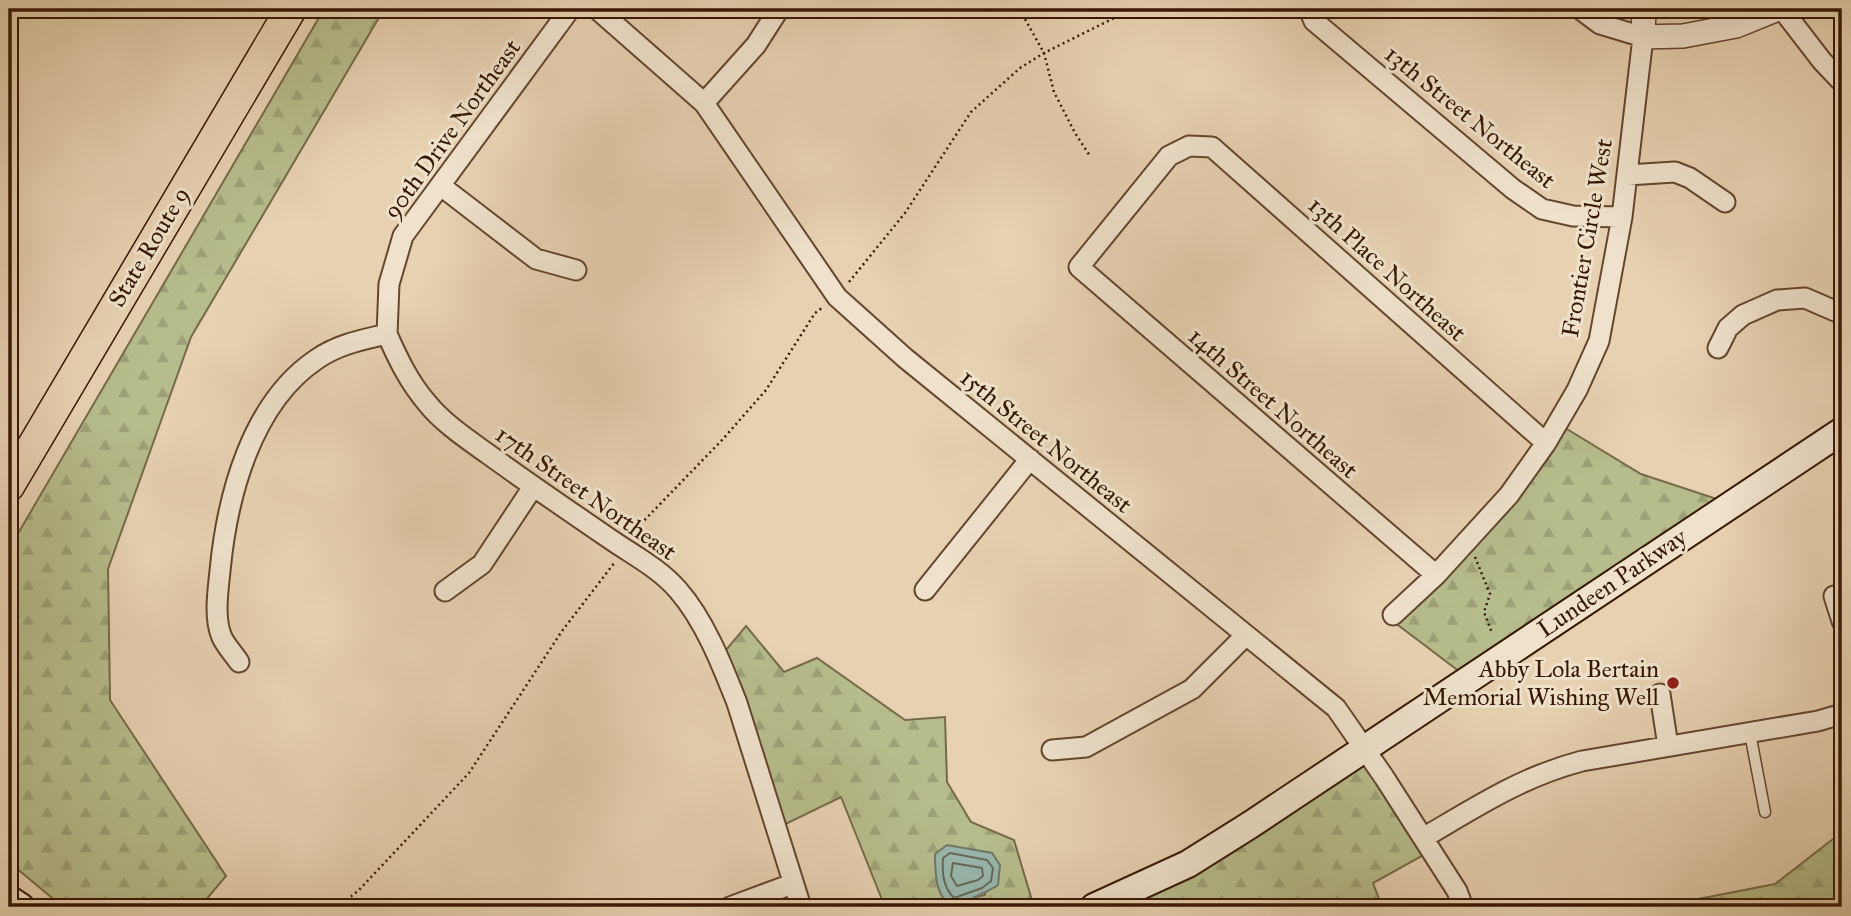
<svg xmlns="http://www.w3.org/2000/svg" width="1851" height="916" font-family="'IM FELL Great Primer',serif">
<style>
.forest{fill:url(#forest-firs);stroke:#776a48;stroke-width:2}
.water{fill:#97b7ad;stroke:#717769;stroke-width:2}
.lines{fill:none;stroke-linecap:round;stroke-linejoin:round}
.shore{stroke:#686858;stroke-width:2}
.service-casing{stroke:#64462e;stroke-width:13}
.minor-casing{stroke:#64462e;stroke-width:23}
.tertiary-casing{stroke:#64462e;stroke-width:26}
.secondary-casing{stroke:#381803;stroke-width:30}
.primary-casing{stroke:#381803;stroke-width:33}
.path{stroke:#381803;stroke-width:2.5;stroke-dasharray:2 3.5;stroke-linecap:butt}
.service{stroke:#efe1cc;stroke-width:10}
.minor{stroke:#efe1cc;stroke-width:19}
.tertiary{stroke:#efe1cc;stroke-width:23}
.secondary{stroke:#efe1cc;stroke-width:26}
.primary{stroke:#e7d1b1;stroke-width:30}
.poi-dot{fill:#8f2418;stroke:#efe1cc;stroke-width:2.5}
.labels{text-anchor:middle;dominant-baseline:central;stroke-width:6;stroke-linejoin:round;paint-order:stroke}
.street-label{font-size:24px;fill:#381803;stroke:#efe1cc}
.poi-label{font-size:24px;fill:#381803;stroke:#efe1cc;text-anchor:end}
</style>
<defs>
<pattern id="forest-firs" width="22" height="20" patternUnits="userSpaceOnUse" patternTransform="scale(1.75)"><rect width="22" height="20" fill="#b6bc8c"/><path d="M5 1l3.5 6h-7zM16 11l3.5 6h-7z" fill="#9da177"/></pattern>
</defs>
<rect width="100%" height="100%" fill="#e7d1b1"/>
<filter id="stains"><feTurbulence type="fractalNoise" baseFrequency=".00286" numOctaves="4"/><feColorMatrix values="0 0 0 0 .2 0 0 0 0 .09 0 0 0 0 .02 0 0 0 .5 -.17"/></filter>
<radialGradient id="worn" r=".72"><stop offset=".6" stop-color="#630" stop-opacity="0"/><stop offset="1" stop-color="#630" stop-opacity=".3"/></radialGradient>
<path class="forest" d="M324,9H384L191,337L108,569L110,700L226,876L200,907H63L9,862V549Z
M1557,423L1641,474L1732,504L1468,678L1386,616L1436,575Z
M746,626L784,672L817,658L905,720L945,717L947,782L971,822L1014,840L1034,907H959L968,899L985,895L992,853L970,850L936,879L945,901L954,907H885L841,797L773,830L721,656Z
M1365,748L1431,851L1373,883L1382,907H1093Z
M1842,832V907H1657L1775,884Z"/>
<path class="water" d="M947,845L992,853L1000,865L998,885C985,894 970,897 959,907C935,905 935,872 935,854Z"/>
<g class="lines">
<path class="shore" d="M950,853L987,860L993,868L991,881L982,888L954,898C943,887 942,873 943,858Z
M953,863L982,868L983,876L978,880L957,886L951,876Z"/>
<defs>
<path id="service" d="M1750,733L1765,812"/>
<path id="minor" d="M597,9L704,103L837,297L905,358L1336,708L1384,777L1457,891L1463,907
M1309,9L1314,21L1513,189L1542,209L1573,216L1622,217
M1782,9L1822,61L1842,82
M704,103L756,45L779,9
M1627,175L1675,172L1690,178L1725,202
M441,186L536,259L576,270
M387,334C398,359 409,382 427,403C443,423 467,439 488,454C528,483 569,511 610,539C633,555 659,568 678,590C705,621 722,665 737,703L801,907
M1718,348L1728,328L1743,315L1777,300L1805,298L1842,314
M1436,575L1079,267L1169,156L1189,146L1212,147L1546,443
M925,590L1030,459
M445,591L482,564L533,487
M1834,596L1842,621
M1393,615L1436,575L1509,495L1546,443L1577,390L1599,341L1622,217L1643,37L1600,24L1580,9
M239,662C234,654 224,644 221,635C214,616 218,591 220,571C227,497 251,403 317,359C339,344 362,340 387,334L389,284L403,236L570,9
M1660,694L1668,746
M1052,750L1086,747L1192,689L1246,635
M1423,838C1476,807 1521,777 1582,761L1818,721L1842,714
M730,907L792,884"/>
<path id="tertiary" d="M1644,9L1643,37L1683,36L1736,26L1778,9"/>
<path id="secondary" d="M9,899L21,907
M1094,907L1188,864L1250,825L1842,431"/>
<path id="primary" d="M9,486L291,9"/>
</defs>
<use href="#service" class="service-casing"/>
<use href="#minor" class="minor-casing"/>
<use href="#tertiary" class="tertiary-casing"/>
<use href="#secondary" class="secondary-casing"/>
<use href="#primary" class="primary-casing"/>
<path class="path" d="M1012,9L1025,19L1044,53L1054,92L1075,133L1090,156
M849,282L905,213L971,112L1020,68L1044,53L1114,18L1166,9
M633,532L723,439L766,390L815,313L822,308
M1475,557L1490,594L1484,612L1492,633
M338,907L359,890L469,773L562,631L615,562"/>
<use href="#service" class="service"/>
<use href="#minor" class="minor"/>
<use href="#tertiary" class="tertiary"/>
<use href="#secondary" class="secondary"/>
<use href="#primary" class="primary"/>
</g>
<circle class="poi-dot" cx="1673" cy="683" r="7"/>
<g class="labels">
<g class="street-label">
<text transform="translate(1470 117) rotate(39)">13th Street Northeast</text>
<text transform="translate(452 129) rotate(-54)">90th Drive Northeast</text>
<text transform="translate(1587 238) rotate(-80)">Frontier Circle West</text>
<text transform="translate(149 247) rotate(-59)">State Route 9</text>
<text transform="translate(1387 269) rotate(42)">13th Place Northeast</text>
<text transform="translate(1273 403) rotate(41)">14th Street Northeast</text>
<text transform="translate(1046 441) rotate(39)">15th Street Northeast</text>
<text transform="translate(586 493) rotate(35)">17th Street Northeast</text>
<text transform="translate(1612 583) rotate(-34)">Lundeen Parkway</text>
</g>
<g class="poi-label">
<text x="1659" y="669">Abby Lola Bertain<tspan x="1659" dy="28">Memorial Wishing Well</tspan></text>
</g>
</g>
<rect width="1851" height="916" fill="none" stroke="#e7d1b1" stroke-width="35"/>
<rect x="10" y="10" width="1830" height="895" fill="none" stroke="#381803" stroke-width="3.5"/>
<rect x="18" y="18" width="1816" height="881" fill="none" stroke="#381803" stroke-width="2"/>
<rect width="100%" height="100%" filter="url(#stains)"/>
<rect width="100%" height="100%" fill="url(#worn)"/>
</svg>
